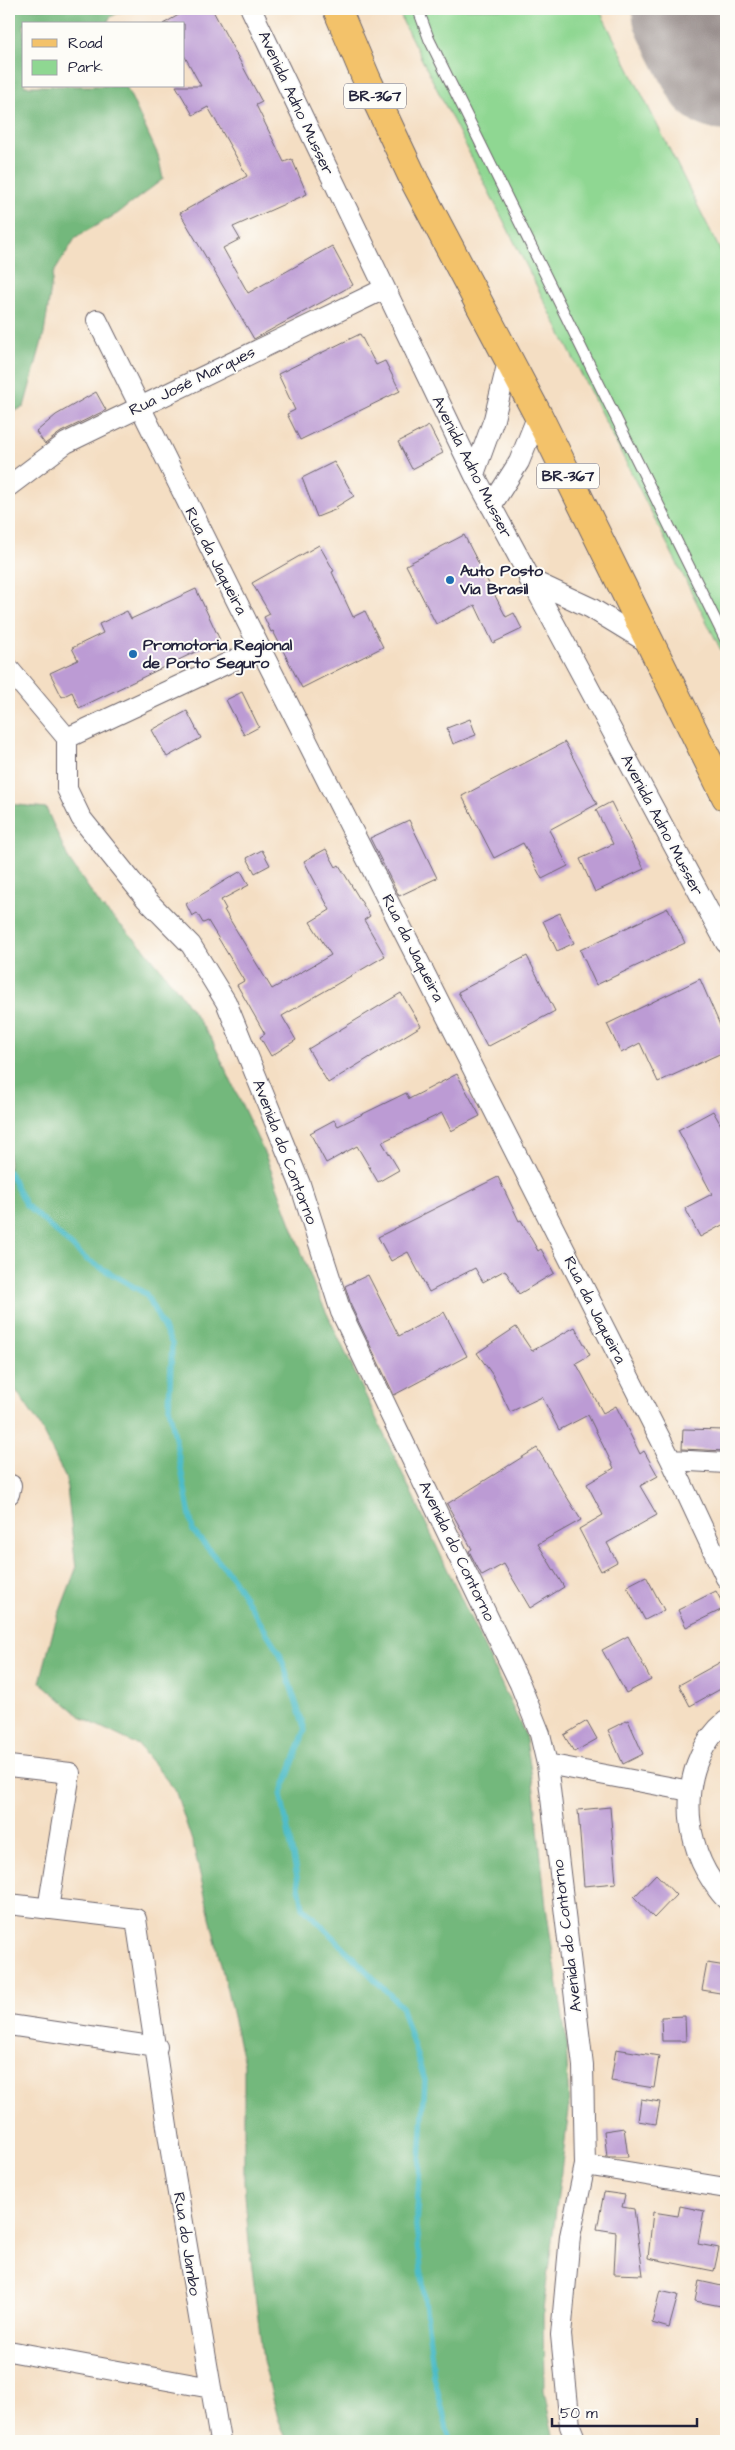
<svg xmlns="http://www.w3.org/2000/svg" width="735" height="2450" font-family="'Architects Daughter',sans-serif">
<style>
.green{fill:#8fd792;stroke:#587c66}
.forest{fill:#73b87c;stroke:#4a6d5c}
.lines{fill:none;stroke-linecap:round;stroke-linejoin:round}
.stream{stroke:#4ebcc7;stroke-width:5.5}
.taxiway{stroke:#8b807f;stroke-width:52}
.runway{stroke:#8b807f;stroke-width:130}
.building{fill:#bc9bd4}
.service-casing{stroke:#6c646b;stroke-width:12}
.minor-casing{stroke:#6c646b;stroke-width:22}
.primary-casing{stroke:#6c646b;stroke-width:30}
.service{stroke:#fff;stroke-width:10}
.minor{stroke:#fff;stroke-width:20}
.primary{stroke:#f3c26a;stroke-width:28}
.poi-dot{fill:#1f6fb2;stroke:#fdfcf7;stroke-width:2}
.labels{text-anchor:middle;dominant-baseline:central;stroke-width:4;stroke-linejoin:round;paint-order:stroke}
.shield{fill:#fdfcf7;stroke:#646373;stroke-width:1}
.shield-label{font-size:15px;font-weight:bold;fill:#22223b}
.street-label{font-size:16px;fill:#22223b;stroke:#fdfcf7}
.poi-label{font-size:16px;font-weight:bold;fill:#22223b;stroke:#fdfcf7;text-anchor:start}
</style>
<rect width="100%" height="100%" fill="#fdfcf7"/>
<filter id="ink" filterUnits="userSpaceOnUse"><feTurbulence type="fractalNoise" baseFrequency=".02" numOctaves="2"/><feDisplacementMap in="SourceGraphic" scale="10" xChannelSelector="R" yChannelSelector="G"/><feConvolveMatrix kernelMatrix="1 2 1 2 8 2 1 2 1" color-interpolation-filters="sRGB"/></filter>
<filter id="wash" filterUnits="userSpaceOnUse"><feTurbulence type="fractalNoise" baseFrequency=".0096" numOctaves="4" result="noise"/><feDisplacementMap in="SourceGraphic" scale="20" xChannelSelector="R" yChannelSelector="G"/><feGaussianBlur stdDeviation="1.12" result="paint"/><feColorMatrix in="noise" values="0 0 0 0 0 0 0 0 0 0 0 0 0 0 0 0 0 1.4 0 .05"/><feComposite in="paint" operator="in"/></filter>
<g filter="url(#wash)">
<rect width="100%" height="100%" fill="#f4dec3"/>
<path class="green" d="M399,9H599L726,262V660L403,22Z"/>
<path class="forest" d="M9,9H127L110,17L107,24H24V86H126L158,155L163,179L117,214L76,237L53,274L44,334L24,407L9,413Z
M9,804L46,808L69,860L101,906L143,947L180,993L212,1040L266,1157L315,1288L525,1734L534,1790L546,1907L566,2038L569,2110L543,2310L544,2390L554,2441H287L278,2418L263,2361L249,2243L244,2182V2064L193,1844L175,1790L138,1745L84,1719L40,1682L55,1624L76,1569L66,1479L39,1424L9,1380Z"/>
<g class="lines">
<path class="stream" d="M9,1172L25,1204L86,1259L146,1294L172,1344L169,1407L193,1531L232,1577L280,1654L305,1730L281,1795L303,1907L401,2006L425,2081L416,2226L434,2376L450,2441"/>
<path class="taxiway" d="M708,9L713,38"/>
<path class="runway" d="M697,9L726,66"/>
</g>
<g id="blocks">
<path class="building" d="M189,9H212L262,102L256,105L284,162L292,159L307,194L233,227L240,239L223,248L248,293L332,246L353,285L254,339L180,213L247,176L208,107L193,115L176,86H201L184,55V24H163Z
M360,334L376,365L385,361L400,391L300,440L287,414L295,410L278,374Z
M96,392L106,410L61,432L45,444L36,432L56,415Z
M429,426L443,453L412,469L398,442Z
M334,462L354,496L336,507L337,509L317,517L302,478Z
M464,535L506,617L514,613L522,629L493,643L475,605L436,624L406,565Z
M319,545L334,571L332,572L353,617L365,611L383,647L302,688L273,631L271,632L264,617L270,614L252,583Z
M196,589L220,640L79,708L72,692L62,697L50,673L78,660L72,648L103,633L99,624L127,611L131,619Z
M242,692L259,727L244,735L226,700Z
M187,711L201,738L167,757L152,730Z
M470,719L476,735L453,744L447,728Z
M565,742L597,804L549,830L568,866L542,879L523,843L494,858L462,796Z
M611,802L644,869L595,892L580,859L613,844L596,810Z
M409,820L437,878L399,896L370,838Z
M326,849L336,867L339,865L370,916L364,920L385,956L282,1016L296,1040L271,1056L260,1037L265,1034L237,985L244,981L208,921L203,923L197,913L192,916L186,904L241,871L249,885L221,900L226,909L224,910L272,989L331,955L310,922L330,910L304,861Z
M262,850L270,865L255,873L247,858Z
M668,908L685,943L596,985L580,950Z
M560,913L574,943L557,951L543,921Z
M527,956L555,1011L487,1047L458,992Z
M700,979L726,1039V1051L658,1082L640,1043L621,1053L607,1024Z
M401,993L421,1026L328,1083L308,1049Z
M457,1074L480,1116L451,1131L442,1113L382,1142L399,1170L378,1182L357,1146L326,1163L310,1133L334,1120L338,1126L406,1093L409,1099Z
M713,1111L726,1134V1223L700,1237L685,1208L712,1194L678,1130Z
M498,1177L519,1221L521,1220L538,1251L541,1249L554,1273L519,1294L505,1270L483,1282L475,1268L429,1292L408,1252L391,1261L378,1237Z
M368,1275L399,1336L444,1312L467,1356L394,1395L352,1308L345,1286Z
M516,1327L532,1351L575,1327L590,1355L576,1363L603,1413L616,1406L640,1454L644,1451L658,1476L640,1486L657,1515L607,1543L617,1562L601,1571L579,1529L603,1515L587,1484L614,1468L588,1415L559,1430L542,1397L510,1412L492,1374L477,1353Z
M683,1429L726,1430V1451L682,1449Z
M537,1448L581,1520L538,1544L564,1587L530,1608L504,1564L482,1576L469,1551L472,1549L447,1504Z
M646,1576L664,1610L645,1620L627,1586Z
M716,1591L725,1608L686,1627L678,1610Z
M628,1636L651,1680L626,1693L602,1650Z
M726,1659V1686L690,1706L679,1685Z
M628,1720L643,1754L623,1764L608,1730Z
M587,1721L597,1739L574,1752L564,1735Z
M610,1807L616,1883L584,1886L578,1810Z
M656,1874L676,1895L654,1918L634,1897Z
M707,1963L726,1966V1994L702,1990Z
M685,2016L686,2041H662L661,2017Z
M616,2049L659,2056L654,2088L611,2081Z
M641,2099L660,2102L656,2124L638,2121Z
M624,2128L628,2157H607L604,2131Z
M604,2192L625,2195L622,2207L634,2209L643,2275L614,2274L616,2232L597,2229Z
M680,2206L704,2211L698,2244L719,2248L714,2271L648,2258L653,2212L678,2216Z
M699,2281L726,2287V2307L695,2301Z
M660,2291L678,2295L669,2328L652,2323Z"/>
</g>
</g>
<g filter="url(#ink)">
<use href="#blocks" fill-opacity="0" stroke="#6c646b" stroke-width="1"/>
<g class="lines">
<defs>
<path id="service" d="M418,9L429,39L726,641"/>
<path id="minor" d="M251,9L474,474L726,943
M97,320L260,648L671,1460L726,1578
M474,474L494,419L508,361
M9,486L66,443L384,289
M491,506L519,462L538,415
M529,579L591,608L650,644
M9,669L67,738
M67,738V789L81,818L146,899L191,945L226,1002L300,1184L341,1312L520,1684L540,1734L547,1764L583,2066L585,2165L570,2236L561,2335L570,2426L576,2441
M67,738L260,648
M671,1460L726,1463
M9,1494L11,1485
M726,1721C680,1760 680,1834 712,1881C716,1887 720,1894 726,1899
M547,1764L690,1791
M9,1766L70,1773L48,1909
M9,1904L136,1919L169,2140L220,2441
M9,2025L157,2047
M585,2165L726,2188
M9,2351L211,2388"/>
<path id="primary" d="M337,9L367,80L415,182L538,415L726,797"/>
</defs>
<use href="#service" class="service-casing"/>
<use href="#minor" class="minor-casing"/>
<use href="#primary" class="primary-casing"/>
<use href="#service" class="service"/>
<use href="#minor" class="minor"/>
<use href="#primary" class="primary"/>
</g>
</g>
<g class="poi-dot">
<circle cx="450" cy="580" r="5"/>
<circle cx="133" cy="654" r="5"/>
</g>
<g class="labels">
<g class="shield">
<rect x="344" y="83.5" width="62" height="25" rx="4"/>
<rect x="537" y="463.5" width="62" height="25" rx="4"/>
</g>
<g class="shield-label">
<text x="375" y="96">BR-367</text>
<text x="568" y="476">BR-367</text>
</g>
<g class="street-label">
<text transform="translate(296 103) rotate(65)">Avenida Adno Musser</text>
<text transform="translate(192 381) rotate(-26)">Rua José Marques</text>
<text transform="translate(472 467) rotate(63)">Avenida Adno Musser</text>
<text transform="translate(216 561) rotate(63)">Rua da Jaqueira</text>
<text transform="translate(662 825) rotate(62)">Avenida Adno Musser</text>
<text transform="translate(413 948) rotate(63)">Rua da Jaqueira</text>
<text transform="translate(285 1152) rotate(69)">Avenida do Contorno</text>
<text transform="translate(595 1310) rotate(63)">Rua da Jaqueira</text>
<text transform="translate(457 1551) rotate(64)">Avenida do Contorno</text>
<text transform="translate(567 1936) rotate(-97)">Avenida do Contorno</text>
<text transform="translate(187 2244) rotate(81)">Rua do Jambo</text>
</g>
<g class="poi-label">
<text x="460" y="571">Auto Posto<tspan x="460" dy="18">Via Brasil</tspan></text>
<text x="143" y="645">Promotoria Regional<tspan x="143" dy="18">de Porto Seguro</tspan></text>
</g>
</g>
<rect width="735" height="2450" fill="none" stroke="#fdfcf7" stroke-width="30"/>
<rect x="22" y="22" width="162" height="65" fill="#fdfcf7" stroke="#a5a5ac"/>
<rect x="32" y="39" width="25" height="8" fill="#f3c26a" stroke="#a5a5ac"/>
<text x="68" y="48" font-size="15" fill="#22223b">Road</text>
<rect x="32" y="60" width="25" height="15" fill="#8fd792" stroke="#a5a5ac"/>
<text x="68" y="72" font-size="15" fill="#22223b">Park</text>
<path d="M552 2418v8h145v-8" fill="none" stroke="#22223b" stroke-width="2.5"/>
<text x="560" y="2418" font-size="15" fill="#22223b" stroke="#fdfcf7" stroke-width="4" paint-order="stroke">50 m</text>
</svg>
